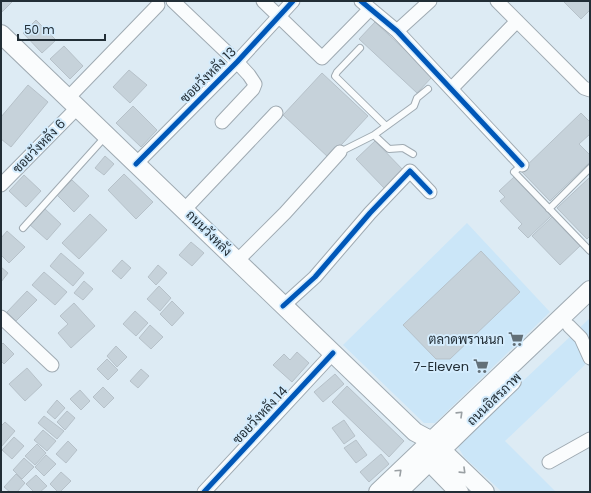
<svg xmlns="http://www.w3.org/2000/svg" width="591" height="493" font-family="Poppins,Sarabun,sans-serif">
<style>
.built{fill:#cbe6f8}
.building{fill:#c6d2da;stroke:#b6c1c9}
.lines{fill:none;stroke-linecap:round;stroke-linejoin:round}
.service-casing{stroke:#9faab2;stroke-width:8}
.minor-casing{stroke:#9faab2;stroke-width:15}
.secondary-casing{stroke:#9faab2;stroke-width:20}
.service{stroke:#fafcfd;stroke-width:6}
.minor{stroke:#fafcfd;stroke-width:13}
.secondary{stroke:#fafcfd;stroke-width:18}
.cycleway-casing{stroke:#d4ecfd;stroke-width:8}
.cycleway{stroke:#0057b8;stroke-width:5}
.oneway{stroke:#999fa3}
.labels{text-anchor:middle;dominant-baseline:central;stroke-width:4;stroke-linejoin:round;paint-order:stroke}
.street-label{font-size:13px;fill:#222e36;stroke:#d4ecfd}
.poi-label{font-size:13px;fill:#222e36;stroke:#d4ecfd;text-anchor:end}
</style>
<rect width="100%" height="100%" fill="#ddebf4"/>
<path class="built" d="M467,223L550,312L435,423H424L343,345Z
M590,318V360L505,441L556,492H502L464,457L458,447L462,438Z"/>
<path class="building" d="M1,1H13L2,12Z
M563,1H590V10L581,19Z
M36,20L56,40L42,53L23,33Z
M375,22L433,76L417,93L359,39Z
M64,46L83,66L70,79L50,59Z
M129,70L147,85L130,103L113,87Z
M322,73L368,116L329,158L283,115Z
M28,85L48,102L11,147L1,139V117Z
M133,106L157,130L141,147L116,123Z
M581,113L590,122V134L579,144L590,155V162L550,201L521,171Z
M375,141L406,173L387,191L356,159Z
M105,156L114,164L104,175L95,168Z
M124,174L153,202L136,219L108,190Z
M24,175L41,191L26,207L9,191Z
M514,177L551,216L528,238L518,228L522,224L500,201L505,197L499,191Z
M590,177V236L587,239L557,208Z
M72,180L89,196L74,212L57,195Z
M44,208L61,224L47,240L29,224Z
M90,214L107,230L79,259L62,243Z
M552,217L580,246L560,265L532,236Z
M7,231L25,247L9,263L1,255V238Z
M191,242L204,253L192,266L179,255Z
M481,251L520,292L450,359H436L403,325Z
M61,253L84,273L73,286L50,266Z
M122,260L131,268L121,279L112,271Z
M158,265L167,273L156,285L148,277Z
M1,267L8,273L1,282Z
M44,272L67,292L55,305L32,285Z
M84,281L93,289L83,300L74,293Z
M159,286L171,298L160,311L147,299Z
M27,291L37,300L16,321L7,312Z
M172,301L184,313L172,326L160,314Z
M74,303L95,326L71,348L58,333L68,324L60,316Z
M135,311L148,323L136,336L123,324Z
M150,325L163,337L151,349L139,338Z
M3,343L14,354L4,364L1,361V345Z
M116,346L127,357L117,367L107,356Z
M297,352L309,363L292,382L273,365L284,354L290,360Z
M107,359L118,370L108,380L97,369Z
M27,368L42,385L25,401L9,384Z
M141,369L149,376L138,388L130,381Z
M335,374L344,384L323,402L314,392Z
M347,386L404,441L389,457L332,402Z
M103,387L114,398L104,408L93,397Z
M80,390L90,401L81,410L70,399Z
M57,400L65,408L55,419L47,412Z
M67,411L75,418L65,430L57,422Z
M44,416L64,431L57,439L38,423Z
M344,420L355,436L344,444L332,428Z
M5,422L15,431L1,447V426Z
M43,430L56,441L47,451L34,440Z
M14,437L24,446L12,459L2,450Z
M356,440L367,455L356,463L344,448Z
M68,441L77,450L66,463L56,454Z
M37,444L46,453L35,465L25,456Z
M381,454L389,464L369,482L360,472Z
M46,455L56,464L44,476L35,467Z
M24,458L34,467L22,479L13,470Z
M61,472L71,481L60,492H58L50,484Z
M16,474L25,483L17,492H10L4,487Z
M36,475L47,486L40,492H34L26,484Z"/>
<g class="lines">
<defs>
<path id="service" d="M360,48L337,72L335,76L386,126
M374,135L414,106L417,98L428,89
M340,152L374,135L389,149L403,148L413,154
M522,165L514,172L590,251
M549,209L590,168
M23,228L105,137"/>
<path id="minor" d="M173,1L237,62L249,75L255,84L253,89L222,122
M263,1L322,58L370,9
M361,1L397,31L522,165
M497,1L584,88L590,90
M397,31L430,1
M452,88L517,21
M67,99L158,5
M136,164L237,62L293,1
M1,185L77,108
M185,209L276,113
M237,261L285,213L340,152
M283,306L315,277L370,213L410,171L430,192
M1,317L52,365
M569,326L581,338L590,358
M549,462L590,439
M204,492L333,353"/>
<path id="secondary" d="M1,34L415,432L432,441L485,492
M422,454L459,492
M378,492L590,290
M398,492L512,381"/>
</defs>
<use href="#service" class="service-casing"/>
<use href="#minor" class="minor-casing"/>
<use href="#secondary" class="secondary-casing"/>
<use href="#service" class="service"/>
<use href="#minor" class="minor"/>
<use href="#secondary" class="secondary"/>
<defs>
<path id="cycleway" d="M361,1L397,31L522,165
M136,164L237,62L293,1
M283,306L315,277L370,213L410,171L430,192
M204,492L333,353"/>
</defs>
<use href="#cycleway" class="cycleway-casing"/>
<use href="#cycleway" class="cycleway"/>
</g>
<defs><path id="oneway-chevron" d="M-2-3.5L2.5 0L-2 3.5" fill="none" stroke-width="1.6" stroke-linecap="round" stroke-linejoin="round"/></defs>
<g class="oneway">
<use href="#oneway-chevron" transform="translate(460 414) rotate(-44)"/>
<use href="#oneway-chevron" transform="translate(463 471) rotate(44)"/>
<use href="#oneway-chevron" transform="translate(399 472) rotate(-43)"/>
</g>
<defs>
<symbol id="supermarket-bare" viewBox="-9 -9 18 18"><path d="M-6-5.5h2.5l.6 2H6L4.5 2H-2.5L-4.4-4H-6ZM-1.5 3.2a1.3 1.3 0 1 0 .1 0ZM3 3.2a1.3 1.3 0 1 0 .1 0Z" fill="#637078" stroke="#d4ecfd" stroke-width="2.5" paint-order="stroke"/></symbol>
</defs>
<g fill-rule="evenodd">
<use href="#supermarket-bare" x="505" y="328" width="22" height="22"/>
<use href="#supermarket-bare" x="470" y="355" width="22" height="22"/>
</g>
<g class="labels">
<g class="street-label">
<text transform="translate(208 75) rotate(-45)">ซอยวังหลัง 13</text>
<text transform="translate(39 146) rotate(-46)">ซอยวังหลัง 6</text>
<text transform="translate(209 233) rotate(45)">ถนนวังหลัง</text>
<text transform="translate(494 399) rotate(-44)">ถนนอิสรภาพ</text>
<text transform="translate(260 415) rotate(-47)">ซอยวังหลัง 14</text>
</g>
<g class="poi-label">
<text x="504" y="339">ตลาดพรานนก</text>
<text x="469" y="366">7-Eleven</text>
</g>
</g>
<rect width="591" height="493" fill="none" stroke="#222e36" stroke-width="4"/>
<path d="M18 34v6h87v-6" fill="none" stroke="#222e36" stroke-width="2"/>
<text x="24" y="34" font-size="12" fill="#222e36" stroke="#d4ecfd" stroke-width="3" paint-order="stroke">50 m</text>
</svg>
